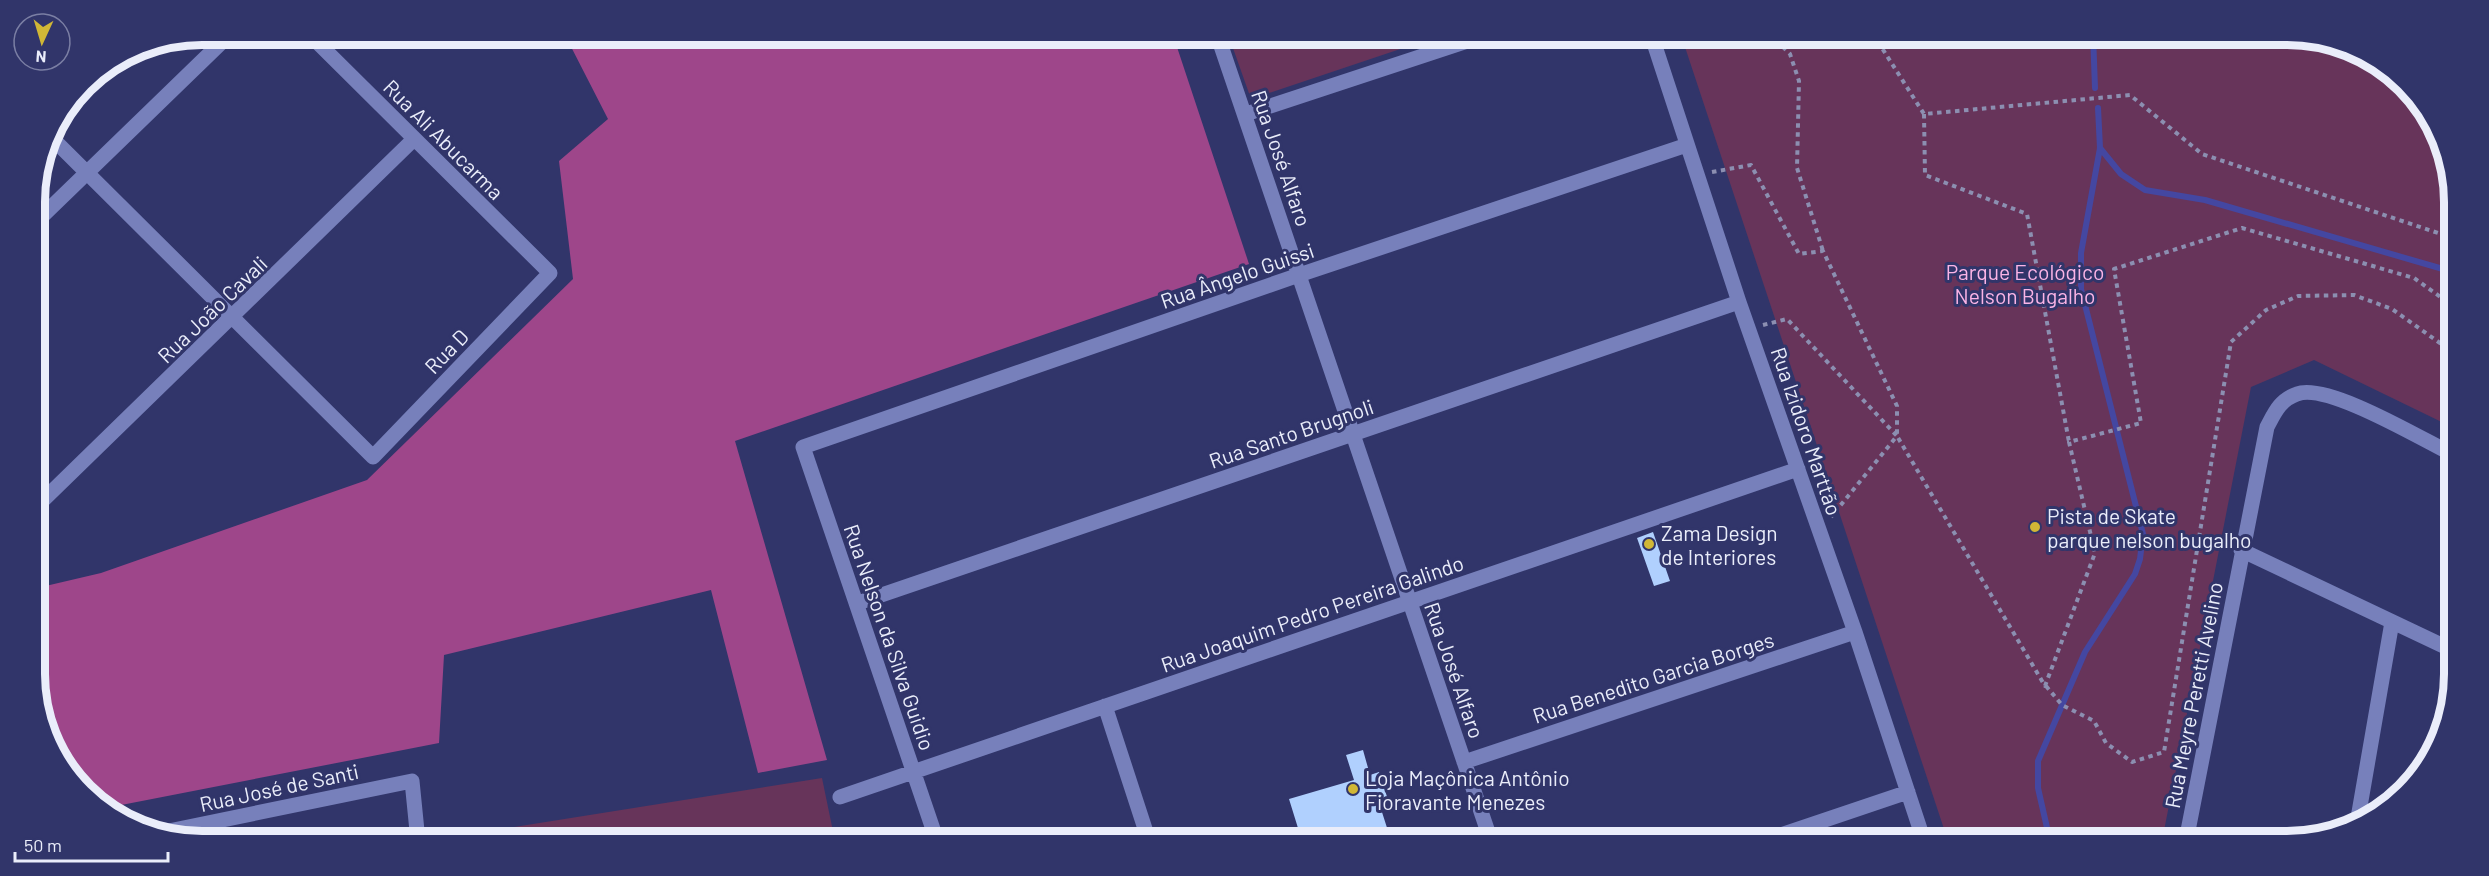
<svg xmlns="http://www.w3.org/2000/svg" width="2489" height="876" font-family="Barlow,sans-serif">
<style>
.green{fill:#67345a}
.forest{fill:#9e468a}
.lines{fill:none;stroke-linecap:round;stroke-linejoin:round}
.stream{stroke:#4447a1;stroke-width:6}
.building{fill:#b0d0fe}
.path{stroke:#8c8fb1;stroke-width:4;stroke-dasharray:4.5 4.5;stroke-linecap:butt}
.minor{stroke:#7780bb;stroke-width:15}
.poi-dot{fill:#d1b736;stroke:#31356a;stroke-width:2}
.labels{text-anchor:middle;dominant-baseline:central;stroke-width:6;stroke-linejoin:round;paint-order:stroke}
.street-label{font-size:21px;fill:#eaedfa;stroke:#31356a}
.park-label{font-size:21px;fill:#fbb4e6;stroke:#31356a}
.poi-label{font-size:21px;fill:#eaedfa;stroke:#31356a;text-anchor:start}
.rim{fill:none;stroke:#eaedfa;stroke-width:8}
</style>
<rect width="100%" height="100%" fill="#31356a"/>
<path class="green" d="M1228,34H1442V35L1251,99Z
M1681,35H2287L2340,43L2413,92L2453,180L2454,428L2314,360L2251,387L2162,841H1948Z
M822,778L835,841H432V840Z"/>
<path class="forest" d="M565,35H1173L1249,264L735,441L827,760L758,773L711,590L444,655L439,743L111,807L76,785L38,706L37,588L101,573L367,480L573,279L559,161L608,119Z"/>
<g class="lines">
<path class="stream" d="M2093,34L2095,88
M2100,148L2121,174L2145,190L2205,200L2443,269L2453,275
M2050,841L2038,788V761L2085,652L2135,574L2140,559L2143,534L2081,289V253L2100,148L2098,108"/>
</g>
<path class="building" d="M1653,532L1670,581L1654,586L1637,538Z
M1363,750L1370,775L1379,772L1390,806L1381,809L1389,834L1364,841H1302L1289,799L1354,780L1346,755Z"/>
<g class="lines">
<path class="path" d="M1770,34L1790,54L1799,81L1797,168L1823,251
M1873,34L1924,114L2130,95L2202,154L2453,238
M1924,114L1925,175L2027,214L2069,442
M1712,172L1751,165L1799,254L1823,251L1897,406V436L2045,686L2095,553L2069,442L2141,423L2114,269L2242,228L2414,278L2453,306
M1763,325L1787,319L1897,436L1831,517
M2046,686L2062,705L2094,721L2106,743L2132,762L2164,752L2231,342L2266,310L2298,296L2354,295L2392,309L2454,353"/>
<path class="minor" d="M1217,34L1491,841
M1651,34L1739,302L1855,632L1924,841
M1246,114L1489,34
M50,136L373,457L550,273L309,34
M35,223L230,34
M37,506L414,139
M2241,550L2454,651
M858,603L1739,302
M1105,706L1149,841
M1464,762L1855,632
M840,797L1798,469
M2358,818L2392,622
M154,834L412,781L418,841
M937,841L803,447L1299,275L1687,145
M1763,841L1908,792
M2186,841L2267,427C2275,412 2280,400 2297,394C2327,382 2423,440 2454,455"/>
</g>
<g class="poi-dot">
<circle cx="2035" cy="527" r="6"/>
<circle cx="1649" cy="544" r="6"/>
<circle cx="1353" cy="789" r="6"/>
</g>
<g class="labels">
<g class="street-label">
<text transform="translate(444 139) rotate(45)">Rua Ali Abucarma</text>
<text transform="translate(1282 158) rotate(71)">Rua José Alfaro</text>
<text transform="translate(1237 275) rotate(-19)">Rua Ângelo Guissi</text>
<text transform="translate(212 309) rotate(-44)">Rua João Cavali</text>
<text transform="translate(446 351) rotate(-46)">Rua D</text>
<text transform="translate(1807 431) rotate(71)">Rua Izidoro Marttão</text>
<text transform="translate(1291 433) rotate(-19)">Rua Santo Brugnoli</text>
<text transform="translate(1312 613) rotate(-19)">Rua Joaquim Pedro Pereira Galindo</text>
<text transform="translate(890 637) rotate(71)">Rua Nelson da Silva Guidio</text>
<text transform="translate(1455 670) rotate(71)">Rua José Alfaro</text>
<text transform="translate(1653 677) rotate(-18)">Rua Benedito Garcia Borges</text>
<text transform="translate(2193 695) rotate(-79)">Rua Meyre Peretti Avelino</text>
<text transform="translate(279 787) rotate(-12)">Rua José de Santi</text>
</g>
<g class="park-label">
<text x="2025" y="271">Parque Ecológico<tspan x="2025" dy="24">Nelson Bugalho</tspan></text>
</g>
<g class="poi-label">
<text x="2047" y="515">Pista de Skate<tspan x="2047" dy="24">parque nelson bugalho</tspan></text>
<text x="1661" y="532">Zama Design<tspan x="1661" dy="24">de Interiores</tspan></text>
<text x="1365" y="777">Loja Maçônica Antônio<tspan x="1365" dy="24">Fioravante Menezes</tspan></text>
</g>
</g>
<path d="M0 0H2489V876H0ZM202 45H2287A157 157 0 0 1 2444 202V674A157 157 0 0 1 2287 831H202A157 157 0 0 1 45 674V202A157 157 0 0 1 202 45Z" fill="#31356a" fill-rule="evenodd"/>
<path class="rim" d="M202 45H2287A157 157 0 0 1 2444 202V674A157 157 0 0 1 2287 831H202A157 157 0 0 1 45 674V202A157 157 0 0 1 202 45Z"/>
<g transform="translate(42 42) rotate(184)"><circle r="28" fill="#31356a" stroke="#7b7fa4" stroke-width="1.5"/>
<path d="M0-4.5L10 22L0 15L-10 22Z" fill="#d1b736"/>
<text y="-9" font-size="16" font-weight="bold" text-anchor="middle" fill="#eaedfa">N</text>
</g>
<path d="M15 852v9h153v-9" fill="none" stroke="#eaedfa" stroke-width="3"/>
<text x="24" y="852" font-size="18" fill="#eaedfa" stroke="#31356a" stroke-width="4.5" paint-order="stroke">50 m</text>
</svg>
